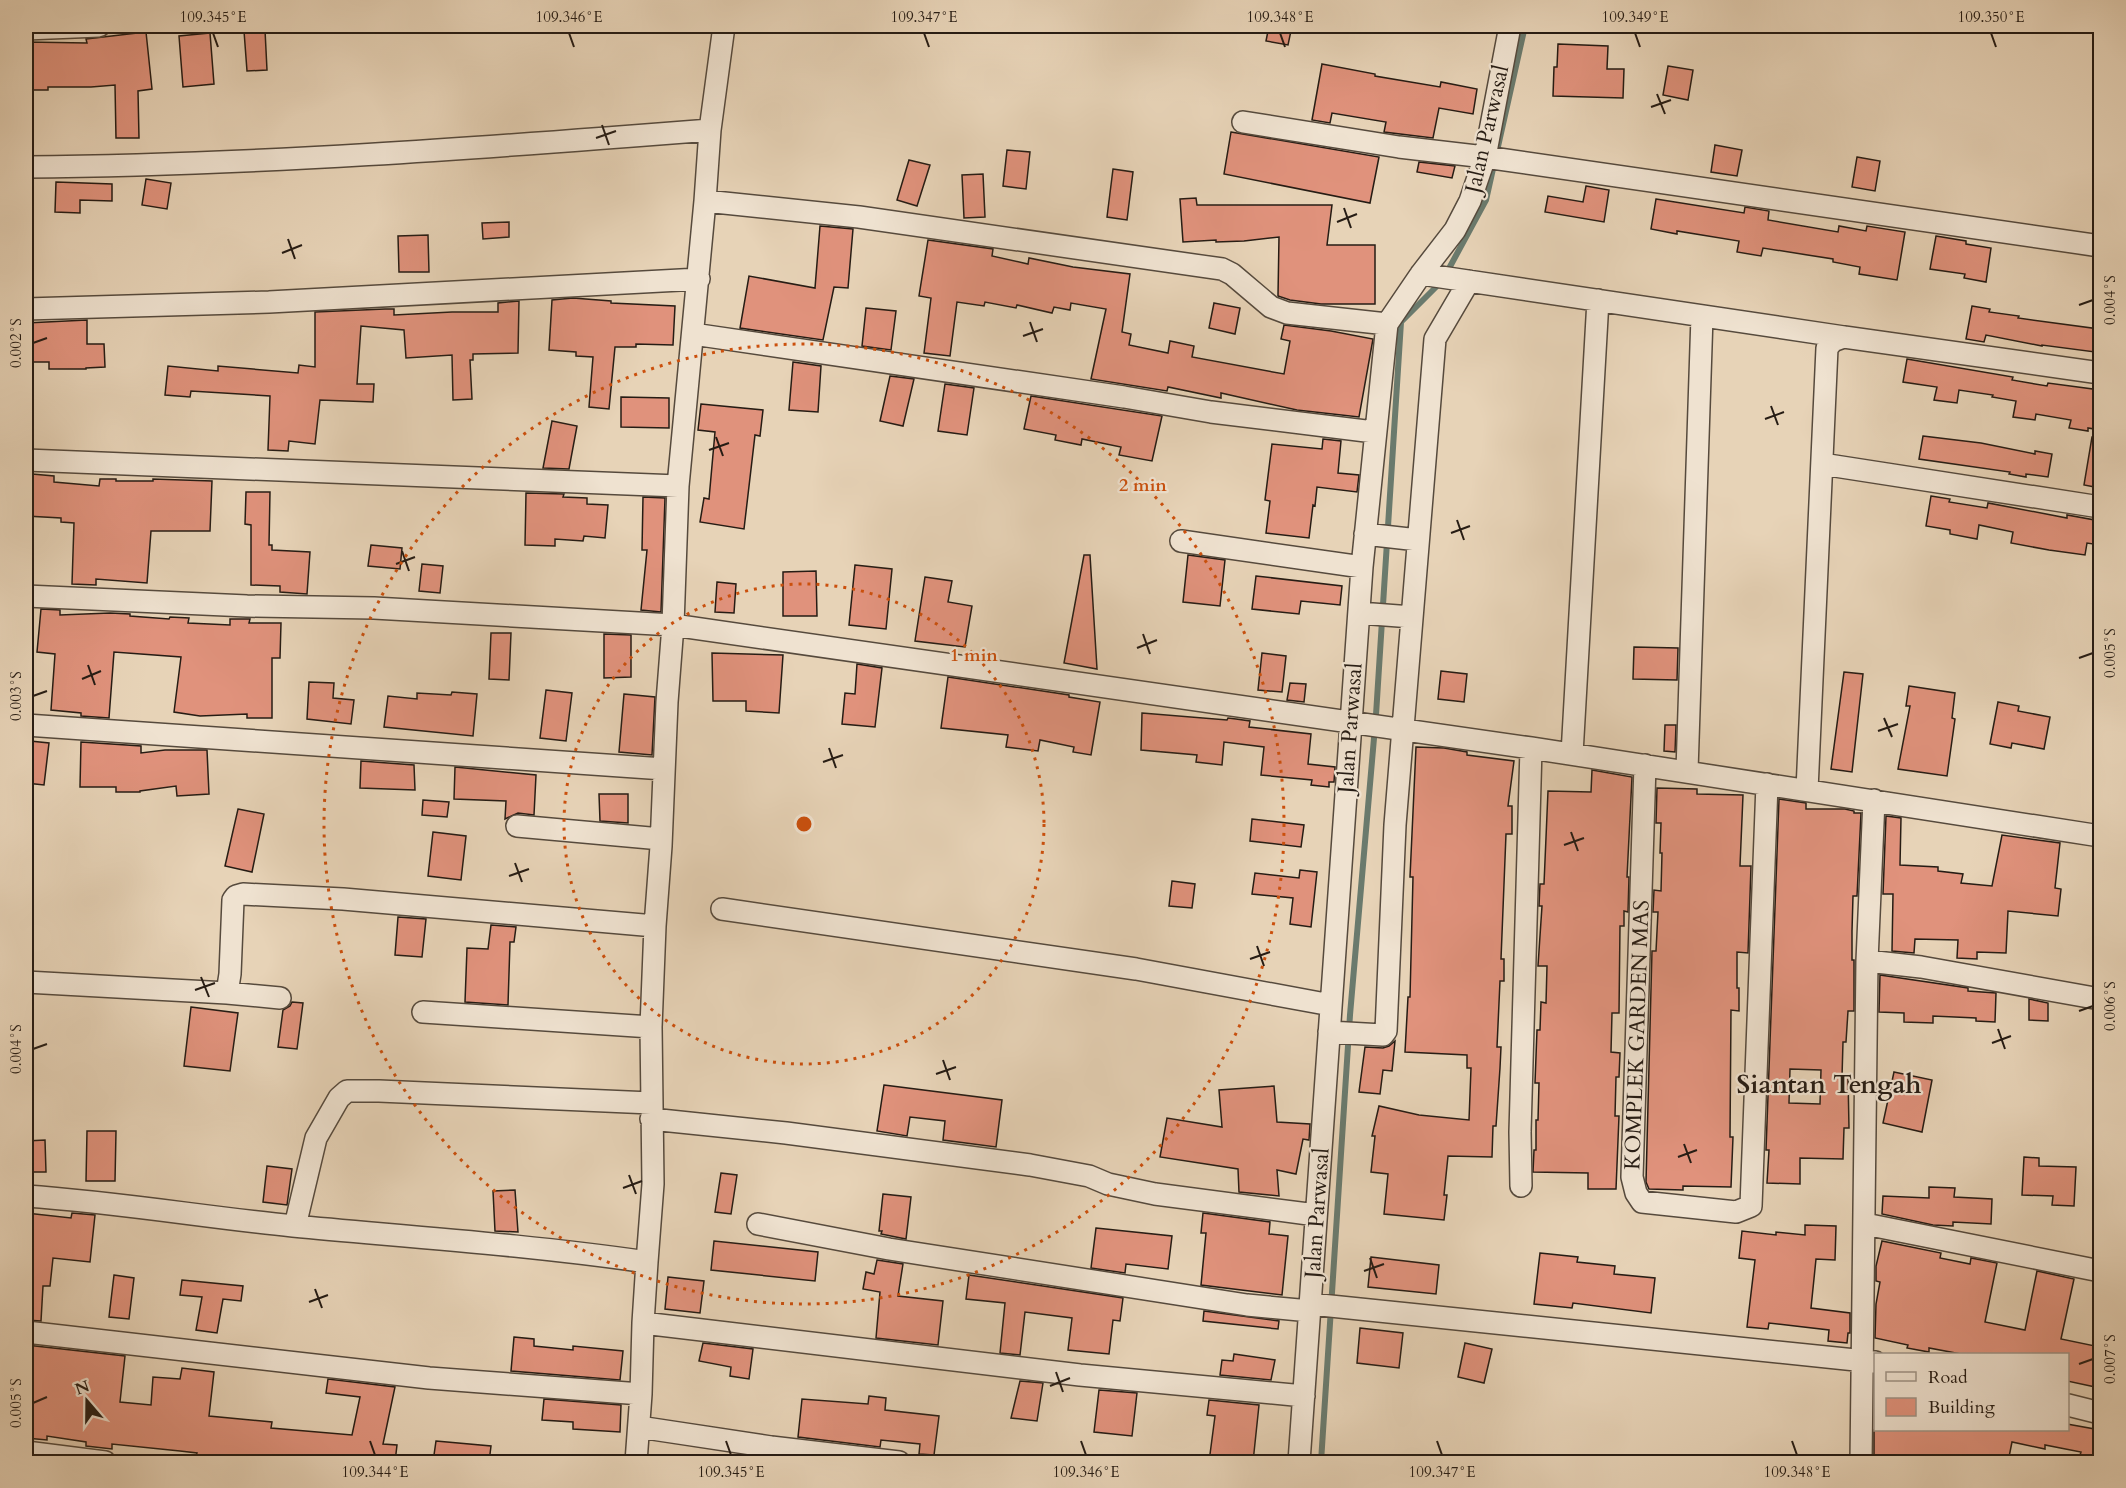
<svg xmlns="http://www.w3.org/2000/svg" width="2126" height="1488" font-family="Cardo,serif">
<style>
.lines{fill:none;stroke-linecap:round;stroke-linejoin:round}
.stream{stroke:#6a7a6d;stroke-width:6}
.building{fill:#e0927c;stroke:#261c14;stroke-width:1.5;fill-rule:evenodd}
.minor-casing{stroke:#564a3d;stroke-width:24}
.minor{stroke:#efe2d0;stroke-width:21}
.ticks{fill:none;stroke:#261c14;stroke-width:2}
.ring{fill:none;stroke:#cb500d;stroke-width:3;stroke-dasharray:3 6}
.labels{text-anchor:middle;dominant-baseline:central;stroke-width:4.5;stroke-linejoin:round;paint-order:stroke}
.street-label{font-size:22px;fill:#261c14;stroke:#efe2d0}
.quarter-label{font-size:26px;font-weight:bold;fill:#261c14;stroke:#efe2d0}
.centre{fill:#cb500d;stroke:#efe2d0;stroke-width:3}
.ring-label{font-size:18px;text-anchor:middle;font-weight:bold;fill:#cb500d;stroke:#efe2d0;stroke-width:4.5;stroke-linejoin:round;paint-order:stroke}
.neatline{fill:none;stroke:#261c14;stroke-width:2}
.ticks-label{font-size:15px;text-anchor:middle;fill:#261c14}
</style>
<rect width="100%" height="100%" fill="#e7d3b7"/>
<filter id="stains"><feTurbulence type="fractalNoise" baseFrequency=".00333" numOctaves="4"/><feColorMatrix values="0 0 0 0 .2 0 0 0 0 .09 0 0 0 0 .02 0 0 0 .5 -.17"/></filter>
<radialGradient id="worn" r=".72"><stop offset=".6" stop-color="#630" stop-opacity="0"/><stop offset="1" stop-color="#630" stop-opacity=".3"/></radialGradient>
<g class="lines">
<path class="stream" d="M1446,274L1486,200L1525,26
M1321,1462L1350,1015L1376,715L1401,322L1440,283"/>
</g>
<path class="building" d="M1269,26H1292L1288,45L1266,41Z
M265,30L267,70L247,71L244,31Z
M146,32L152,89L138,91L139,138H116L115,85L91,87H48V90H26V42L87,43L86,39Z
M210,33L214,84L183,87L179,36Z
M1558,44L1608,46L1607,69H1624L1623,98L1553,96L1554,67H1557Z
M1322,64L1375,74V76L1440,87L1441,82L1477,89L1473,114L1439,108L1433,138L1384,132L1386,122L1332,113L1330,123L1312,120Z
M1668,66L1693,70L1688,100L1663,95Z
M1231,132L1379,157L1370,203L1224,174Z
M1715,145L1742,150L1737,176L1711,172Z
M1007,150L1030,152L1026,189L1003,186Z
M1857,157L1880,161L1875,191L1852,187Z
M909,160L930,165L917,206L897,200Z
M1419,162L1455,166L1452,178L1417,172Z
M1113,169L1133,172L1127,220L1107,217Z
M983,174L985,217L964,218L962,175Z
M146,179L171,183L167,209L142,205Z
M56,182L112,184V201L80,200V213L55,212Z
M1586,186L1609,190L1604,222L1545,212L1548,196L1583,202Z
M1196,198L1197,205H1332L1327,245H1375V304H1321L1290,300L1278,296L1279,237L1244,241L1216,242V240L1183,242L1180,199Z
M1656,199L1744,213L1745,207L1769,211L1768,220L1838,232L1839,226L1866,231L1867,226L1905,232L1897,280L1859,274L1860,267L1833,262V259L1763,248L1761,256L1737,252L1739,241L1677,231V234L1651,229Z
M509,222V237L483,239L482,223Z
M820,226L853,229L848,288L834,287L823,340L740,328L749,276L815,288Z
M428,235L429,272H399L398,236Z
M1936,236L1966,241V244L1991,248L1986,282L1964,278L1965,274L1930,269Z
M928,240L993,249L992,256L1028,264L1029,258L1073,267L1130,274L1122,332L1131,334L1129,345L1168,353L1170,341L1194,346L1192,357L1284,374L1290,341L1281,339L1284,325L1331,331L1373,339L1359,417L1297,410L1221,393V398L1168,387L1167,391L1091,379L1106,309L1071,303L1070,310L1054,307L1052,313L1017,305L1016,308L985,302L984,306L957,302L950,356L924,353L931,298L919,296Z
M573,298L611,301V303L675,306L673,345L636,344V347H615L609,409L589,407L593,357L576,356V352L549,350L552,300Z
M519,301L518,353L473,354V360H470L472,399L453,400L452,355L406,358L404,330L361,326L357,384H374L373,402L320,400L315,444L289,441L288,451L268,450L270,396L191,391L190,397L165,395L168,366L218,371V366L298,373L299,365L315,367V312L385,309H394V315L452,312H498V303Z
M1214,303L1240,308L1235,334L1209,328Z
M1972,306L1990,309L1989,312L2019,316L2018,318L2099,329L2095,352L2042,345V346L1986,335L1984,342L1966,339Z
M866,308L896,311L891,350L862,346Z
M87,320V344H104L105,367L86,368V369H49V362H26V323Z
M1907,359L2013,377L2012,380L2047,386L2048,383L2100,390V430L2088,428V431L2069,428L2071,420L2036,414L2035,420L2013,417L2016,401L1992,397L1993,395L1959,390L1957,403L1934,400L1937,387L1903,382Z
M793,362L821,366L818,412L789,410Z
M890,376L914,379L903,426L880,421Z
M945,384L974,388L967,435L938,431Z
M1031,396L1162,416L1152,461L1119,455L1121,447L1082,439L1081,445L1055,440L1056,435L1024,429Z
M621,397L669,398V428L621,427Z
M701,404L763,410L760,436L755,435L744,529L700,522L704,498L709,499L715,432L698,430Z
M552,421L577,426L569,469L543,468Z
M1923,436L1981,443L2035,454V451L2052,454L2048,477L2026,474V477L2009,474L2010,472L1919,459Z
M2092,437H2100V488L2084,485Z
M1323,439L1341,441L1338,473L1359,475L1357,492L1317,487L1315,506L1313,505L1309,538L1266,533L1270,501L1265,500L1272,444L1322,449Z
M32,474L54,476V482L99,486L100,479H116V481H153V479L212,481L210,531H151L147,583L96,579V585L72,584L74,523L61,522V518L26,516V475Z
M246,492H270L269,545H272V550L310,552L307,594L280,592V586L251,585V525L245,524Z
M526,493L564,494L563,497L587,498V504L608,505L605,538L584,536L583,541L555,539V546L525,545Z
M1931,496L1950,499L1949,502L1987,508L1988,503L2067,518V515L2100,521V545L2087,543L2085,555L2049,550L2011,543L2013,532L1979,525L1977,539L1950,534V530L1926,526Z
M643,497L665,498L661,612L641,610L647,550H642Z
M371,545L402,548L400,569L368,566Z
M1084,555H1090L1097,669L1064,663Z
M1188,555L1225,560L1220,606L1183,602Z
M422,564L443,566L440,593L419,591Z
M855,565L892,569L886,629L849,625Z
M816,571L817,616H783V572Z
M1256,576L1342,586L1340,605L1301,601L1299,614L1252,609Z
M925,577L952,581L948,602L972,606L965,647L915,641Z
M717,582L736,584L734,613L715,612Z
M41,609L60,610V615L110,613L130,614V616L169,619L170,617L189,618L188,623L230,625V619H250L249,623H281L280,658H272V718H247V714L200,716L174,712L181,657L114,652L109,718L81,716V713L51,710L55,654L37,652Z
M491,633H511L509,680L489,679Z
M604,634L631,635V677L604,678Z
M1634,647L1678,648L1677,680L1633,679Z
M712,653L783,655L779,713L746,711V701H713Z
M1262,653L1286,656L1282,692L1258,690Z
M857,664L882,668L875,727L842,724L845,693L855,694Z
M1441,671L1467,674L1464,702L1438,699Z
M1844,672L1863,674L1852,772L1831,769Z
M948,677L1069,695V697L1100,702L1091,755L1073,752L1074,747L1040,740L1038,751L1006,747L1008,735L941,728Z
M309,682L334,683L333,698L354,700L351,724L307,719Z
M1290,683L1306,684L1304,702L1287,700Z
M1909,686L1955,693L1952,718L1955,719L1947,776L1898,769L1910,706H1906Z
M546,690L572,693L566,741L540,738Z
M452,692L477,694L473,736L384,727L388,696L417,699V693L451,695Z
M624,694L655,697L652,755L619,752Z
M1998,702L2019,706L2018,711L2050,717L2044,749L2012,743L2011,748L1990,744Z
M1142,713L1227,720L1228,718L1236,719L1250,721L1249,727L1311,734L1308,764L1335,767L1334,782H1329V787L1311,785L1312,780L1261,775L1264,747L1224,742L1222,765L1196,762L1197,755L1141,750Z
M1665,725H1676L1675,752L1664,751Z
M30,741L49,743L44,785L26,783Z
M81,742L141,746V753L165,750H207L209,794L177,796L176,786L140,791V792H116V787H80Z
M1416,747L1444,748L1467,752V755L1514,761L1508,806H1512V834H1506L1501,959H1504V981H1500L1497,1047H1501L1500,1068L1496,1126H1493L1492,1157L1448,1156L1444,1195H1447L1444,1220L1384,1214L1388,1174L1371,1172L1375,1136H1372L1379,1106L1419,1115L1469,1120L1471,1068H1467V1055L1405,1052L1408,997H1410L1413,877H1410Z
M361,761L414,765L415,790L360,788Z
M455,767L536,775L534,815L518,813L505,819L506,801L454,799Z
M1592,770L1632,777L1627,877H1629L1628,912L1624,911V926H1620L1619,1013H1612L1611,1052L1620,1053L1619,1077H1616L1615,1116H1619L1616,1189H1588V1173L1533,1172L1534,1150H1536V1120H1538L1539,1083H1535L1537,1030H1540L1541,1002L1546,1003L1547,966H1538L1542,906H1539L1540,884H1544L1548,791L1591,792Z
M1657,788L1697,789V794L1743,795L1740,866H1751L1748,953L1737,952V988H1739V1011L1731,1010L1730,1137H1733L1731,1187L1683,1186V1190L1649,1189L1646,1182L1652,951H1656L1658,912H1653L1654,890L1661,891L1662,853H1660L1661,823H1656Z
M599,794H628V823L600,821Z
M1779,799L1806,803V809H1845L1854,811V813H1861L1857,896H1853L1852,931V960H1854V1011H1848L1846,1042H1843L1842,1077H1848L1849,1128H1844L1843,1159L1800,1158V1184L1767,1183L1769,1150H1766ZM1790,1069L1821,1070L1820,1104L1789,1103Z
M423,800L449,802L447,817L422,815Z
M238,809L264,814L252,872L225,866Z
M1886,816L1901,818L1900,865L1938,867V871L1963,874L1961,883L1992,886L2002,835L2060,843L2055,888L2061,889L2058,916L2008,911L2006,953L1977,952V959L1957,958L1958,940L1915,939L1914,953L1892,951L1893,894H1883Z
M1252,819L1304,825L1301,847L1250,841Z
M433,832L466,836L461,880L428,876Z
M1300,870L1317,872L1311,927L1290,924L1293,898L1252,894L1255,873L1299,878Z
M1172,881L1195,884L1192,908L1169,906Z
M398,917L426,919L422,957L395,955Z
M491,925L516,927L514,942H510L508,1005L465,1002L467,948L488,949Z
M1880,975L1968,988V991L1996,993L1995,1022L1976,1021V1018L1933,1016V1023L1904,1022V1013L1879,1012Z
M2029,999L2048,1003V1021L2029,1020Z
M292,1002L303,1003L297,1049L278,1047L283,1010L290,1006Z
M191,1007L238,1013L230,1071L184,1066Z
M1395,1041L1392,1071L1383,1070L1380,1094L1359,1092L1365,1047L1383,1048L1389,1046Z
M1894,1072L1932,1080L1922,1132L1883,1123Z
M884,1085L1002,1100L996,1147L943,1140L945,1121L910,1117L907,1136L877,1131Z
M1274,1086L1277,1122L1310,1124L1309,1140L1303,1139L1296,1174L1277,1170L1279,1196L1239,1192L1238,1169L1160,1157L1167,1118L1222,1127L1219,1090Z
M87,1131H116L115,1181H86Z
M45,1140L46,1172H26V1141Z
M2024,1157L2039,1158V1166L2076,1167L2074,1206L2052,1205L2053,1196L2022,1195Z
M267,1166L292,1169L287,1205L263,1202Z
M721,1173L737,1175L731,1214L715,1212Z
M1929,1187L1955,1188L1954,1197L1992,1199L1991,1224L1953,1222V1226L1933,1225L1882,1214L1883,1196L1929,1198Z
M515,1190L518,1232L495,1231L493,1191Z
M883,1194L911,1197L906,1239L881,1234L882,1231H879Z
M26,1213L71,1218L72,1213L95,1215L90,1262L53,1258L50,1286H43L41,1321L26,1320Z
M1203,1213L1270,1222L1269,1234L1288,1236L1282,1295L1201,1285L1206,1233H1201Z
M1805,1225L1836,1226L1835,1260L1816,1259L1811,1308L1850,1313V1333H1848L1847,1343L1828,1341L1829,1330L1769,1323L1768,1329L1747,1327L1755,1260L1739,1258L1742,1231L1776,1235V1232L1805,1235Z
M1096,1228L1172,1236L1168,1269L1126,1264L1125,1273L1091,1268Z
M714,1241L818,1252L815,1281L711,1270Z
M1882,1241L1941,1253L1940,1258L1970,1264L1971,1258L1997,1263L1985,1322L2025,1330L2037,1271L2074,1279L2061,1339L2100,1347V1388L2067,1381V1354H1961L1929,1348V1352L1907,1348L1908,1345L1875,1338L1876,1304L1880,1282L1876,1281V1266Z
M1540,1253L1578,1257L1577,1262L1615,1266L1614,1274L1655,1278L1651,1313L1573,1303L1572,1308L1534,1304Z
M1371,1257L1439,1265L1436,1294L1368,1287Z
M877,1260L903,1264L898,1296L943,1301L938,1345L876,1338L880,1292L863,1289L866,1272L874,1274Z
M114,1275L134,1278L129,1319L109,1317Z
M969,1275L1123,1298L1120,1321L1113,1320L1109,1354L1068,1350L1072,1318L1025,1312L1020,1355L1000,1353L1005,1303L966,1299Z
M668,1277L704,1281L700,1313L665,1309Z
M182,1280L243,1286L241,1301L223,1299L217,1333L196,1330L202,1297L180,1295Z
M1204,1311L1279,1321L1278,1329L1203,1321Z
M1360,1328L1403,1333L1399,1368L1357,1363Z
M514,1337L534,1339V1346L573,1350V1346L623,1351L620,1380L511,1371Z
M703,1343L753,1349L749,1379L730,1376L731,1367L699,1361Z
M1465,1343L1492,1349L1484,1383L1458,1377Z
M26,1345L125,1356L120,1402L151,1405L153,1377L180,1379L182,1368L214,1372L209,1416L272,1422L271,1428L352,1435L360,1397L326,1393L328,1379L395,1387L383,1444L397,1445L395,1462H248L196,1456L197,1453L180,1451L112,1444V1449L86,1446V1442L47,1436V1440L26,1438Z
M1234,1354L1275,1360L1271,1380L1220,1375L1222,1360L1233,1361Z
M1020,1381L1043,1383L1037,1421L1011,1418Z
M1099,1390L1137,1393L1132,1436L1094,1432Z
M869,1396L886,1398L885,1410L939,1416L934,1455L919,1454L920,1444L881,1440L880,1447L798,1437L802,1399L868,1404Z
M544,1399L621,1405L620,1432L573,1429V1422L542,1420Z
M1209,1400L1259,1405L1253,1462H1209L1215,1416L1207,1415Z
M2067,1424L2100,1430V1462H2078L2081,1452L2045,1445V1449L2012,1442L2008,1462H1903V1458L1874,1459V1430H2067Z
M436,1441L491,1446L489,1462H433Z"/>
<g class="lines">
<defs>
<path id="minor" d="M26,29L99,26
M1243,122L1399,147L1485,157L2100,246
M26,167C254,165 482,148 710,130
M705,201L710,130L724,26
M1421,274L1844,337
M26,309L269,302L699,279
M693,334L1124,397L1211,412L1374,432
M26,460L678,486
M1822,464L2100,507
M1365,534L1418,540
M1181,541L1362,567
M26,596L247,606L374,608L673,625L1531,748L2100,836
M1359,613L1412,617
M26,725L664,769
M1572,754L1598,300
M1645,765L1632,1177L1636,1193L1642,1202L1736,1212L1751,1206L1767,784
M1687,771L1702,316
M1807,790L1827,348L1833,341L1844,337L2100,373
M517,826L661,839
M722,909L1136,969L1331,1005
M1867,961L1921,967L2100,999
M26,982L227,993L230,974L233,900L236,896L243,894L343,899L655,926
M227,993L280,998
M423,1012L651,1027
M1329,1032L1383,1035L1386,1031L1395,825L1435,339L1469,281
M651,1119L786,1133L1030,1165L1089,1176L1108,1184L1155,1194L1316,1215
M1521,1186L1520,1132L1531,748
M26,1196C115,1202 204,1217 293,1226C411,1237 530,1245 647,1262L653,1184L651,1027L655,926L661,846L667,702L673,625L678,486L705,201L859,217L1222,269L1232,274L1271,307L1287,313L1387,324
M758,1224L889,1249L1247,1305L1310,1311
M1865,1224L2100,1271
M295,1226L316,1138L339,1098L347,1091H379L651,1103
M1311,1304L1875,1362
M643,1323L1080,1375L1304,1396
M26,1332L429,1378L641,1394
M2068,1405L2100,1413
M639,1427L771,1447L899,1462
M26,1452L105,1462
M636,1462L641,1394L643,1323L647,1262
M1299,1462L1362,567L1387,324L1421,274L1455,230L1470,201L1485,157L1510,26
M1861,1462L1867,961L1874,800"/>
</defs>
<use href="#minor" class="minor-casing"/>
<use href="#minor" class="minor"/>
</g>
<path class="ticks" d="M213,33L218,47M569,33L574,47M924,33L929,47M1280,33L1285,47M1635,33L1640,47M1991,33L1996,47M1657,94L1665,114M1651,107L1671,100M602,125L609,145M596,138L616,131M1344,208L1351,228M1337,222L1357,214M288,239L295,259M282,253L302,245M2079,305L2093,300M1030,322L1037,342M1023,336L1043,329M33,343L47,338M1771,406L1778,425M1765,419L1784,412M716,437L723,456M709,450L729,443M1457,520L1464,540M1451,533L1470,526M402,551L409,571M396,564L415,557M1143,634L1150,654M1137,648L1157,640M2079,658L2093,653M88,665L95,685M82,679L101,671M33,696L47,691M1884,718L1892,737M1878,731L1898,724M829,748L836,768M823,762L843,755M1571,832L1578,851M1564,845L1584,838M515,863L522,882M509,876L529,869M1257,946L1264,966M1250,959L1270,952M201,977L209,997M195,990L215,983M2079,1011L2093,1006M1998,1029L2005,1049M1992,1043L2011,1036M33,1049L47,1044M943,1060L950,1080M936,1074L956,1067M1684,1144L1691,1163M1678,1157L1697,1150M629,1175L636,1194M623,1188L642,1181M1370,1258L1377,1278M1364,1271L1384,1264M315,1289L322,1308M309,1302L328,1295M2079,1364L2093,1359M1056,1372L1063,1392M1050,1386L1070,1378M33,1403L47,1397M370,1441L375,1455M726,1441L731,1455M1081,1441L1086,1455M1437,1441L1442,1455M1792,1441L1797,1455"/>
<g class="ring">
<circle cx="804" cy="824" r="240"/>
<circle cx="804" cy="824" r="480"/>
</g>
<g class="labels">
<g class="street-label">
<text transform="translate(1487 129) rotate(-77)">Jalan Parwasal</text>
<text transform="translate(1350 728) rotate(-86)">Jalan Parwasal</text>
<text transform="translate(1637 1035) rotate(-88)">KOMPLEK GARDEN MAS</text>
<text transform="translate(1317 1213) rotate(-86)">Jalan Parwasal</text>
</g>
<g class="quarter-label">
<text x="1829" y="1084">Siantan Tengah</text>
</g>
</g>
<circle cx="804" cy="824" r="9" class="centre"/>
<g class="ring-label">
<text x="1143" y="491">2 min</text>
<text x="974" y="661">1 min</text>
</g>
<rect width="2126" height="1488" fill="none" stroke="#e7d3b7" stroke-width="66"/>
<rect x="1874" y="1353" width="195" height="78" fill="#efe2d0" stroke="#9f9385" stroke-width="1.5"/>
<rect x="1886" y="1372" width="30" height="9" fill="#efe2d0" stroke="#9f9385" stroke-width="1.5"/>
<text x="1928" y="1383" font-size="18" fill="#261c14">Road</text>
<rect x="1886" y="1398" width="30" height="18" fill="#e0927c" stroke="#9f9385" stroke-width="1.5"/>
<text x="1928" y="1413" font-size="18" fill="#261c14">Building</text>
<g transform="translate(87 1401) rotate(340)" stroke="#efe2d0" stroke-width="4.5" paint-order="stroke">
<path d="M0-4.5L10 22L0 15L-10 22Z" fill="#261c14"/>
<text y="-9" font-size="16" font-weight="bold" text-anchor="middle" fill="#261c14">N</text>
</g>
<rect x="33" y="33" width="2060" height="1422" class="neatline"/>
<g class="ticks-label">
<text x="213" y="22">109.345°E</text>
<text x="569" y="22">109.346°E</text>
<text x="924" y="22">109.347°E</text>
<text x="1280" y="22">109.348°E</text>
<text x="1635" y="22">109.349°E</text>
<text x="1991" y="22">109.350°E</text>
<text transform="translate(2110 300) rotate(-90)" y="5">0.004°S</text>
<text transform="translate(16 343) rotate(-90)" y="5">0.002°S</text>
<text transform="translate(2110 653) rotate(-90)" y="5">0.005°S</text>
<text transform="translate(16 696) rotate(-90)" y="5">0.003°S</text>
<text transform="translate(2110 1006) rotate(-90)" y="5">0.006°S</text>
<text transform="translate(16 1049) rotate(-90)" y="5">0.004°S</text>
<text transform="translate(2110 1359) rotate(-90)" y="5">0.007°S</text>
<text transform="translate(16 1403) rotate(-90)" y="5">0.005°S</text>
<text x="375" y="1477">109.344°E</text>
<text x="731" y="1477">109.345°E</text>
<text x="1086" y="1477">109.346°E</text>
<text x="1442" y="1477">109.347°E</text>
<text x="1797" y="1477">109.348°E</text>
</g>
<rect width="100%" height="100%" filter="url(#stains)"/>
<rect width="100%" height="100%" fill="url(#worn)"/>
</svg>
